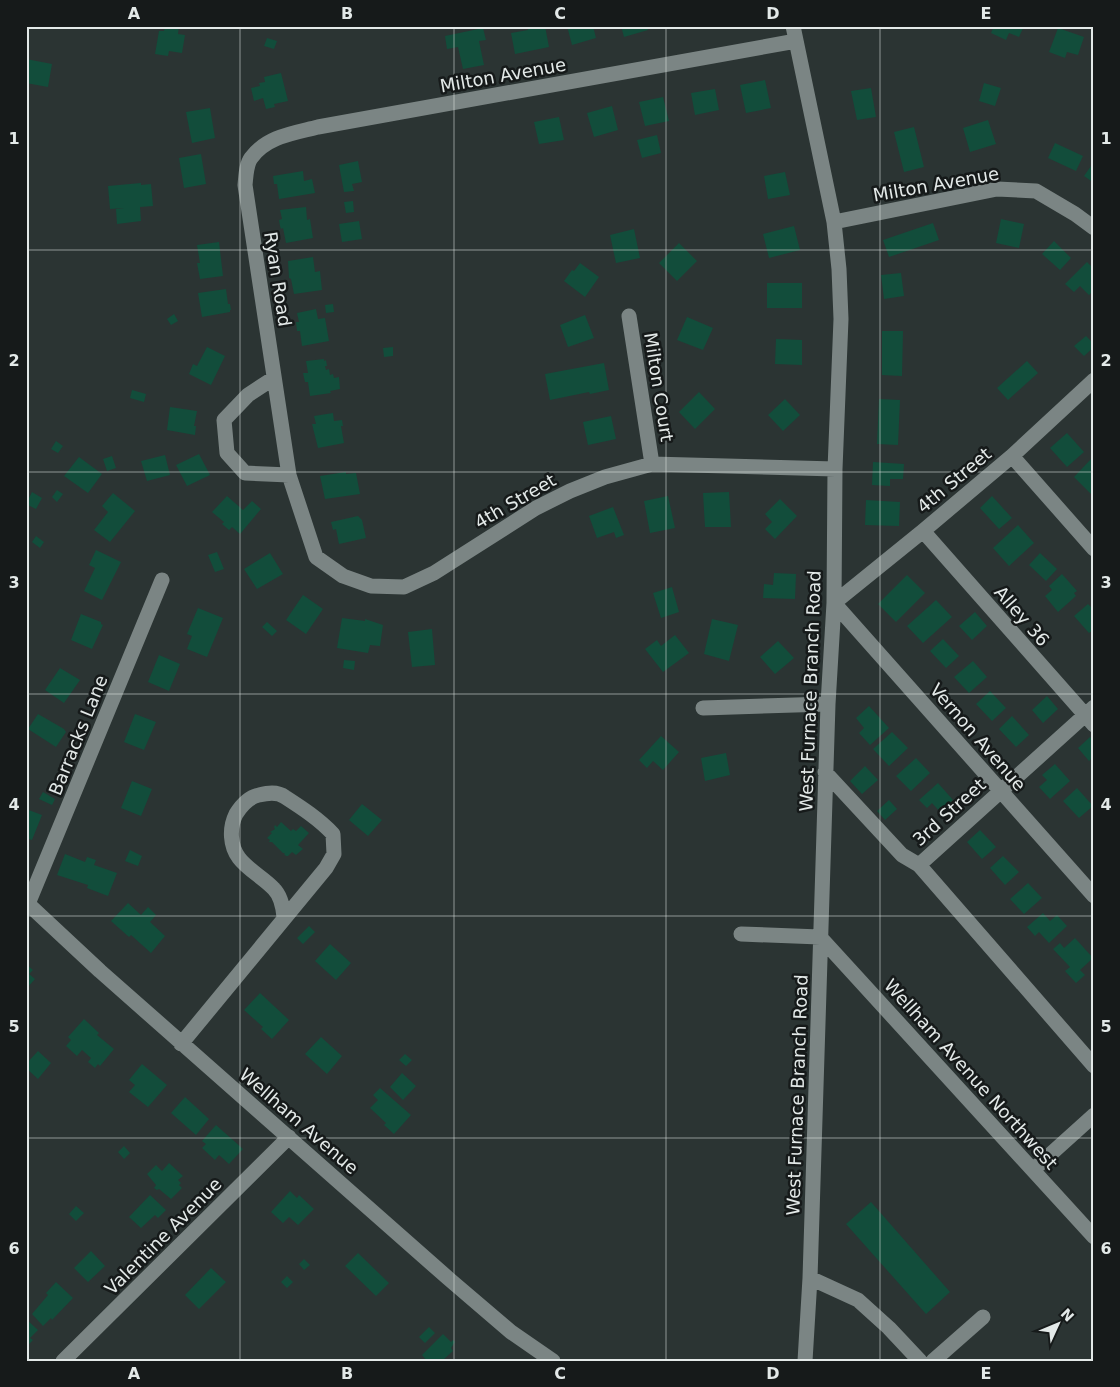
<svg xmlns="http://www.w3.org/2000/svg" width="1120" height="1387" font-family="'DejaVu Sans',sans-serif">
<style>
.building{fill:#124d3b}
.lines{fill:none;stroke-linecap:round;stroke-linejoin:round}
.minor{stroke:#7b8584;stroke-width:15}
.grid{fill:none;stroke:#e3e9e8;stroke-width:1;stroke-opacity:0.55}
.labels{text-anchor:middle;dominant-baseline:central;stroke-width:5;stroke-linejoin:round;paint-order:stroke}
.street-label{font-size:18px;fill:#e3e9e8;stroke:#161a1a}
.neatline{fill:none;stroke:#e3e9e8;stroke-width:2}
.grid-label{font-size:16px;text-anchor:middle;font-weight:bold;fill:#e3e9e8}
</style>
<rect width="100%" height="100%" fill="#2b3433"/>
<path class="building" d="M165,26H179L178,34L185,35L182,53L169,51L168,56L155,54L159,31H164Z
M528,26H545L549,47L515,54L511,33L528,30Z
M567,26H593L596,38L572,45Z
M621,26H647L648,30L624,37Z
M994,26H1024L1019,37L1009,33L1006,40L991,33Z
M483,28L486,40L479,41L484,65L463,69L458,47L447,49L445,36Z
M1058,28L1084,37L1078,55L1067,52L1065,58L1049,52Z
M267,38L277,41L274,49L264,46Z
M26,59L52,64L48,87L26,83Z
M281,73L288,101L274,104L275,107L266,109L263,98L254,101L251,88L260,86L259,83L265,82L264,77Z
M765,80L771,108L746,113L740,85Z
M984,83L1001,88L995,106L979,101Z
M871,88L876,117L857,120L851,91Z
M715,89L719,110L695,115L691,93Z
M663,97L669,121L645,126L639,102Z
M612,106L618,130L594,137L587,113Z
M210,108L215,138L192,143L186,112Z
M559,117L564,140L539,144L534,122Z
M988,120L996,144L970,152L963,128Z
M914,127L924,167L904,172L894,132Z
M657,135L661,153L642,158L637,140Z
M1055,143L1083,156L1076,171L1048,158Z
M201,154L206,184L184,188L179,158Z
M358,161L362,182L352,184L354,191L344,192L339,165Z
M1091,166L1094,168V183L1084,176Z
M303,171L304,181L312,179L315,193L279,199L277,184H274L273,176Z
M785,172L790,195L768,199L764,176Z
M141,183V185L151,184L153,206L140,207L141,221L117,224L116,209L124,208L110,209L108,186Z
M353,201L354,212L346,213L344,202Z
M306,207L307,220L310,219L313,238L286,243L283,228L281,229L280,226L279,220L282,219L280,210Z
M1001,219L1024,224L1019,248L996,243Z
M359,221L362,239L342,242L339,224Z
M933,223L939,240L889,257L883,240Z
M794,226L800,250L769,258L763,234Z
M634,229L640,258L616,263L610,235Z
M1054,241L1071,258L1060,270L1042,254Z
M219,242L223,276L200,279L197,263H200L197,245Z
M679,243L697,261L677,281L659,263Z
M313,257L315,272L320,271L322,290L294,294L291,279L289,278L288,261Z
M1087,262L1094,269V290L1089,295L1080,286L1074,292L1065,284Z
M580,263L599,277L585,297L564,281L572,270L574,271Z
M901,273L904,296L884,299L881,275Z
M767,283H802V308H767Z
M226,289L228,304H230L231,310H230V312L202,317L198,293Z
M333,304L334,312L326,313L325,305Z
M316,309L318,319L325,318L329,341L302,346L300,331H297L296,322H299L297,313Z
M174,314L178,321L171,325L167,319Z
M585,315L594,338L568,347L560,325Z
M687,317L713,328L703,350L677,340Z
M882,331H903L902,376L882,375Z
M1086,336L1094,344V347L1084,356L1074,346Z
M776,339L802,340V365L775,364Z
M207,347L225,356L211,385L189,374L193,364L197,366Z
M393,347V356L384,357L383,348Z
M324,359V361L326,360L327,366H325L326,370L329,369L330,375L333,374L334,378L339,377L340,389L330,391L331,393L310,396L308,382H305L303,373H308L306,361Z
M1027,361L1038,373L1008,400L997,388Z
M604,363L609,390L590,394L589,392L550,400L545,374Z
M132,390L146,394L144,402L130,398Z
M699,392L715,409L695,429L679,412Z
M785,399L800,415L783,431L768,415Z
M879,399L900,400L898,445L877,444Z
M170,407L197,411L194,426H196L195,435L167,430Z
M333,413L334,421L342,420L343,426H341L344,443L318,448L312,424H316L314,416Z
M611,416L616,439L588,445L583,422Z
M1067,433L1084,452L1067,467L1050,448Z
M56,441L63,446L58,453L51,449Z
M199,454L210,475L187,486L176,465Z
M165,455L170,475L147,481L141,461Z
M112,456L116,468L107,471L103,459Z
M79,457L102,474L88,493L64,476Z
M1091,459L1094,462V491L1091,494L1074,477Z
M873,462L904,464L903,479H890V486L872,485Z
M346,472V474L356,473L360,494L325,499L320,476Z
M57,490L63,494L57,502L52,497Z
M32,492L42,498L36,509L26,504Z
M729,492L731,527H705L703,493Z
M113,493L135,511L110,542L94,530L108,512L102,506Z
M227,496L243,510L252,501L261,509L240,534L232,527L229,530L222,524L224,522L212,512Z
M668,496L675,528L650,533L644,501Z
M992,496L1012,518L999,529L980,508Z
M780,499L797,516L775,539L765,529L772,522L765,514Z
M866,500L900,502L899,526L865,525Z
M613,507L624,535L616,538L614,532L597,538L589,516Z
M358,516L362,520L366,538L339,544L336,529L333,530L331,522Z
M1018,525L1034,543L1009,566L993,548Z
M36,536L44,542L40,548L32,542Z
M96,550L121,562L102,600L84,591L95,568L89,565Z
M217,552L224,569L215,572L208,555Z
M270,553L283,574L257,589L244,569Z
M1040,553L1057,569L1046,581L1029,565Z
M774,573L796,574L795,599L763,598L764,584L773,585Z
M1062,574L1077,591L1074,593L1076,596L1058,612L1045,596L1052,590L1049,586Z
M907,575L925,593L896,622L878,604Z
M672,587L679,612L661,618L653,593Z
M303,595L323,609L306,634L286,620Z
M936,600L952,617L923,643L907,626Z
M1088,604L1094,610V629L1089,633L1074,616Z
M198,608L223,618L207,657L187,649L192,636L187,634Z
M975,612L987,626L972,640L959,626Z
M81,614L101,622V624L103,625L92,649L71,640Z
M342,618L365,621V619L383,625L380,646L370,645L368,653L337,648Z
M712,619L738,625L729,661L704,654Z
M267,622L277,631L272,636L262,627Z
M432,629L435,665L412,667L408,632Z
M675,635L689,653L663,672L645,649L657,640L661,646Z
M943,639L959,656L946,668L930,651Z
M778,641L794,658L775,674L760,657Z
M159,655L180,664L169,691L148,682Z
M344,660L355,661L354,670L343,668Z
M973,661L987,677L969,693L954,677Z
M60,668L80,680L64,703L45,690Z
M990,691L1006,708L992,721L976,704Z
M1047,696L1058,709L1043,723L1032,710Z
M869,706L889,728L870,745L859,733L864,728L856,718Z
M38,714L64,729L66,732L56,747L28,729Z
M135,714L156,722L144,750L124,742Z
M1012,716L1029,735L1016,747L999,729Z
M892,732L908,748L889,766L873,749Z
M661,736L679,752L663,770L653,761L647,768L639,760Z
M1090,737L1094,741V756L1089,761L1078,748Z
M726,753L730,775L705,781L701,758Z
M916,758L930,773L911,791L896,776Z
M1055,764L1070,781L1050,799L1039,787L1047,780L1042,775Z
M865,766L878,780L862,794L850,781Z
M132,781L152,789L141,816L121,808Z
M938,783L953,800L940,812L932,803L927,808L919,800Z
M1077,788L1093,806L1079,818L1063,801Z
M43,792L55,799L52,805L39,799Z
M889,800L897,809L885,820L877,811Z
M362,804L382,820L368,836L349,820Z
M26,809L42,815L32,840L26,838Z
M281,822L291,831L293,829L296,831L301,826L309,833L298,845L303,849L296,855L292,852L288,856H286L284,854L285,853H283L272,842H269L270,840L267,838L272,833L270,832L275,829L274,827L275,825L277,827Z
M980,830L996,847L982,859L967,842Z
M130,850L142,856L138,866L125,861Z
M65,854L85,862L87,857L96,860L94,865L117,873L108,896L87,888L88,885L57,875Z
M1003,856L1019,872L1005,885L990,868Z
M1028,883L1042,898L1024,914L1010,899Z
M128,903L141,915L148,907L156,915L150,922L165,936L151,953L131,935L129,937L111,921Z
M1043,913L1050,921L1057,915L1067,926L1049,943L1039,932L1035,936L1027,927Z
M309,926L315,932L303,944L297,938Z
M1075,938L1093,958L1080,970L1085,975L1076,983L1065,971L1070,967L1053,949L1060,943L1064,948Z
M330,944L351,963L336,980L315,961Z
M26,964L33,970L29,974L35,979L26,989Z
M260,993L289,1020L272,1039L261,1029L263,1027L244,1010Z
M84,1019L99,1033L97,1035L114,1049L100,1066L98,1064L95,1068L88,1062L91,1058L82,1050L77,1056L66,1046L71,1040L68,1037Z
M321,1037L342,1056L327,1074L305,1054Z
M38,1051L51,1063L38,1079L26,1068V1064Z
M405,1054L412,1060L406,1066L399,1060Z
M142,1064L167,1085L148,1107L129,1092L135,1085L129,1080Z
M402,1073L416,1086L403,1100L390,1087Z
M380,1088L411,1115L394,1134L384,1125L386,1123L370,1108L378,1100L373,1095Z
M185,1097L209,1119L196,1135L171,1113Z
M216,1125L243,1149L229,1164L219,1155L215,1160L202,1148L206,1144L202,1141Z
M124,1146L130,1153L124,1159L118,1152Z
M169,1163L183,1176L178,1180L181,1183L179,1185L182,1188L171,1199L159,1189L157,1190L154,1188L156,1185L147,1174L156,1165L162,1171Z
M290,1191L297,1198L299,1195L314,1209L298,1225L289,1217L283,1223L271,1212Z
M150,1195L166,1210L158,1218L155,1215L141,1228L129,1217Z
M871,1202L950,1292L926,1314L846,1224Z
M76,1206L84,1213L76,1221L69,1214Z
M91,1251L105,1266L88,1282L74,1268Z
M358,1253L389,1283L376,1296L345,1266Z
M304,1259L310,1265L304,1270L299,1264Z
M211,1268L226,1282L199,1309L185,1295Z
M287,1276L293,1282L287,1288L281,1282Z
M56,1282L73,1298L52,1320L51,1318L43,1326L32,1314L48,1295L46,1293Z
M26,1319L38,1330L30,1338L33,1340L27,1346Z
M429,1327L435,1333L425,1343L419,1337Z
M443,1334L451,1342L453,1340L455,1342L451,1348L453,1351L444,1359L445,1361H427L422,1355Z"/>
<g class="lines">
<path class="minor" d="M793,26L834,222L839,269L841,319L835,469L834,603L828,704L810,1278L805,1361
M796,41L318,127C295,133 267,136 251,158C246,165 246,176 245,185L289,475L316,557L343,576L371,586L404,587L434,573L536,508L570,491L605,477L652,464L835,469
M834,222L997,189L1036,191L1075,214L1094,228
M629,316L652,464
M274,378L248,395L224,420L227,453L245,473L289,475
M1094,380L1012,456L923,531L834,603L1094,896
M1012,456L1094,549
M923,531L1094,725
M703,708L828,704
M825,772L902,855L919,865L1094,1066
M919,865L1094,707
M26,902L100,971L449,1279L511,1332L553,1361
M28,904L162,580
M741,934L820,937L1094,1237
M181,1044L326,868L334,854L333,834C319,819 302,808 285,797C277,791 267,793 259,795C249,797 241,806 236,814C229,828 230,846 239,858C248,870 264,878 274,889C281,896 283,907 284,917
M1033,1170L1094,1115
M810,1278L858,1300L889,1328L920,1361
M63,1361L289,1137
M933,1361L983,1317"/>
</g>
<path class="grid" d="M240,26V1361M454,26V1361M666,26V1361M880,26V1361M26,250H1094M26,472H1094M26,694H1094M26,916H1094M26,1138H1094"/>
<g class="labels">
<g class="street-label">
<text transform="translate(503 75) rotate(-10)">Milton Avenue</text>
<text transform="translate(936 184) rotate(-10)">Milton Avenue</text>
<text transform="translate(278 279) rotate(81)">Ryan Road</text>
<text transform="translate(659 387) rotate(81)">Milton Court</text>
<text transform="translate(954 480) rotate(-40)">4th Street</text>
<text transform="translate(515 501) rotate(-30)">4th Street</text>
<text transform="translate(1022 616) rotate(49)">Alley 36</text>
<text transform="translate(810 691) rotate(-88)">West Furnace Branch Road</text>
<text transform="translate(78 735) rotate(-68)">Barracks Lane</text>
<text transform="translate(978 737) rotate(49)">Vernon Avenue</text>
<text transform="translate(949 812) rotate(-42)">3rd Street</text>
<text transform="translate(971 1074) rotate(48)">Wellham Avenue Northwest</text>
<text transform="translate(797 1095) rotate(-88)">West Furnace Branch Road</text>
<text transform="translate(299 1121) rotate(41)">Wellham Avenue</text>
<text transform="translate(163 1236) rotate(-45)">Valentine Avenue</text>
</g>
</g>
<rect width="1120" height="1387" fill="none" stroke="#161a1a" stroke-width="55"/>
<g transform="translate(1058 1324) rotate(46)" stroke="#161a1a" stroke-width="4" paint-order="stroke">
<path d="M0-4L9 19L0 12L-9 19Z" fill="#e3e9e8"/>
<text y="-8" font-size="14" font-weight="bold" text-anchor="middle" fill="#e3e9e8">N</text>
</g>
<rect x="28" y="28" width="1064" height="1332" class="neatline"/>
<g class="grid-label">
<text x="134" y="19">A</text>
<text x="347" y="19">B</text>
<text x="560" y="19">C</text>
<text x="773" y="19">D</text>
<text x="986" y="19">E</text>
<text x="14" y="144">1</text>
<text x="1106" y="144">1</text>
<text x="14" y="366">2</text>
<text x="1106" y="366">2</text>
<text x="14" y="588">3</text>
<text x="1106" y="588">3</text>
<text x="14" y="810">4</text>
<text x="1106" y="810">4</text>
<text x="14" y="1032">5</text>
<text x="1106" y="1032">5</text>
<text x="14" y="1254">6</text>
<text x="1106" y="1254">6</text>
<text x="134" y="1379">A</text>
<text x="347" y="1379">B</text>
<text x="560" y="1379">C</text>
<text x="773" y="1379">D</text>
<text x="986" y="1379">E</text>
</g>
</svg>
